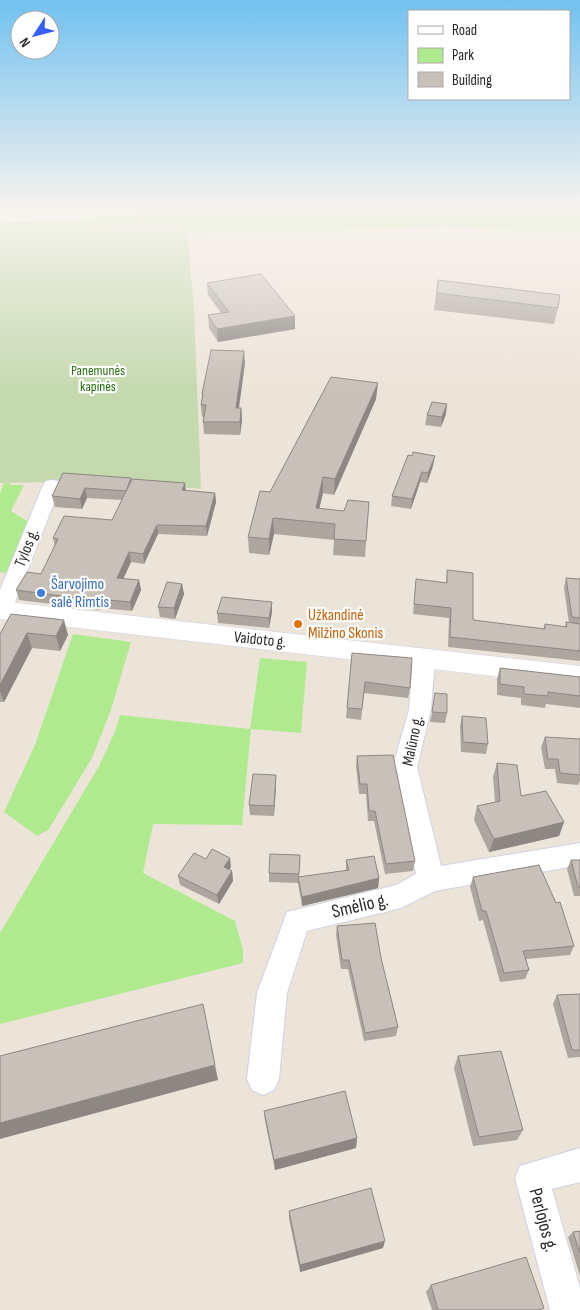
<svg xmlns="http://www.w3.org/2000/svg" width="580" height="1310" font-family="'Sofia Sans Condensed',sans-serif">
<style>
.green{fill:#b0ea8e}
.cemetery{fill:#c4d9ae}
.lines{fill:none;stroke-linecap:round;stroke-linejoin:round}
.street-casing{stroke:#ced2e4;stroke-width:2}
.secondary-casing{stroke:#ced2e4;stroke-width:1}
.street{fill:#fff;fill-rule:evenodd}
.secondary{fill:#fff;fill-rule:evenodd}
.wall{fill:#aca69f}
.shaded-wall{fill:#8c8782}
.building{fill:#c8c1b9;stroke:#8c8782}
.shop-dot{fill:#3f7fe0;stroke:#fff;stroke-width:2}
.food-dot{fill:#e8710a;stroke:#fff;stroke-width:2}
.labels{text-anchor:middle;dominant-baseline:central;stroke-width:4.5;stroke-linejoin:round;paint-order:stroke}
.far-park-label{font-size:14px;fill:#266d11;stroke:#fff}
.street-label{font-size:16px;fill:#292929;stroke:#fff}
.shop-label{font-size:16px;fill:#366cbe;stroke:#fff;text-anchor:start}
.food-label{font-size:16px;fill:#c56008;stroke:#fff;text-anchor:start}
.near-street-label{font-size:19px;fill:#292929;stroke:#fff}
</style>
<rect width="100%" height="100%" fill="#ede4d9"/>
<path class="green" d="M210,210H580V232L444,227L193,233L187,231L184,225L140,223L0,232V221L137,212Z
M4,483H10V485H24L11,511L30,523L11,577L5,576L6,573L0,572V494Z
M73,634L131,642L111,710L92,758L52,824L48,830L37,836L4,812L35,745Z
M260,658L307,662L301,733L251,729L242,825L153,824L143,873L235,921L243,950V963L0,1024V933L99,766L114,734L120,715L250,729Z"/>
<path class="cemetery" d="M140,223L185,225L187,231L194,309L201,489L68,476L54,482L0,483V232Z"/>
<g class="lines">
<defs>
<path id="street" d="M52,480L58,481L61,485L12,610L9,615L0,616V590L43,485L46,481Z
M424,651L432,654L435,659L431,709L417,767L441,866L580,843V865L435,891L401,908L307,931L287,993L279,1079L274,1090L263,1095L252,1090L247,1079L257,993L287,912L396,885L416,874L393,767L409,709L413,659L416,654Z
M580,1148V1182L552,1189L580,1288V1310H550L515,1178L520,1166Z"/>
<path id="secondary" d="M76,210H138L131,214L0,223V215Z
M0,601L580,666V686L0,619Z"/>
</defs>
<use href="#street" class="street-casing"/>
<use href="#secondary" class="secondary-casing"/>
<use href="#street" class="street"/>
<use href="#secondary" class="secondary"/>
</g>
<path class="wall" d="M438,280L558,308L554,324L434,310Z
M207,283L295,316V329L218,342L209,328L208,315L221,313L208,295Z
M245,363L239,408H241L242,420L240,435L204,434L203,422L204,417H202L201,405L202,400V394Z
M376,399L334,495L323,493L319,509L344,511L369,502L365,557L333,555L334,540L274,534L269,555L249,553L248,537L270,492Z
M446,414L441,427L425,425L427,415Z
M408,455L433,466L427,483L420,482L411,509L391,506L392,496Z
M63,473L132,480L186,491L215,493L216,502L207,536L158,534L144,564L131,562L123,579L139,580L141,590L132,611L101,608L100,610L19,600L16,590L41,574L55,546L53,538L112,520L122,500L87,498L82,509L55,507L52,496Z
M447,570L473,620L543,629L545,624L565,627L566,622L569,623L564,588L566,578L580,579V661L448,647L449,618L413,614L416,579L446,583Z
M182,584L184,594L175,619L160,617L158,607Z
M272,602V612L269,628L218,623L217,613Z
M11,614L68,635L60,651L32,648L4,702H0V634Z
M352,653L410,688L408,698L364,693L361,720L346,718Z
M500,668L580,677V708L546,704L545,708L521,705V698L497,695V679Z
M432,712L447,713L445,723L430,722Z
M462,716L488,744L486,754L461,752L460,726Z
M545,737L580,739V781L578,785L557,783L555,769H545L541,747Z
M357,756L415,861L413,871L385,874L374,821H368L366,794H359L356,766Z
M497,763L521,796L564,822L559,836L489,852L474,820L477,806L495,802L493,777Z
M276,775V785L274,816L250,815L249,805Z
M300,855L299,877L346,871V860L379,878L378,888L302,906L298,883L269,882V873Z
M206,859L231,867L229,870L232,871L233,881L219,904L180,885L178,876Z
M571,860H580V896H574L567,869Z
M473,877L574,946L570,955L526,959L529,970L525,979L500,982L483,920L479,921L470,887Z
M337,926L381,958L398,1027L396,1036L364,1041L348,969H341L336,935Z
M580,994V1057L568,1058L553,1004L557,995Z
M458,1056L523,1130L517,1140L473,1146L454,1068Z
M264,1111L357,1138L356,1148L275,1170L265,1121Z
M289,1211L383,1248L300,1272L289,1219Z
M580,1231V1276L568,1237L573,1232Z
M431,1285L544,1308L541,1310H432L426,1292Z"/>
<path class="shaded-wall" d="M295,316V329L218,342L217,329Z
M244,351L245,363L237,420L236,408Z
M378,383L376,399L334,495L335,479Z
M447,404L446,414L441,427L442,417Z
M241,408L242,420L240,435V422Z
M435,456L433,466L427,483L428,473Z
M422,472L420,482L411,509L412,499Z
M323,477V493L316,522V508Z
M185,483L186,492L182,490Z
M85,488L87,498L82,509L80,499Z
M215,493L216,502L207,536L206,526Z
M273,518L274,534L269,555V539Z
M157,525L158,534L144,564L143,554Z
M129,552L131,562L119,588L117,578Z
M139,580L141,590L132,611L130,602Z
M182,584L184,594L175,619L174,608Z
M99,599L101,608L100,610L98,601Z
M272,602V612L269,628V618Z
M64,620L68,635L60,651L56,636Z
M27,633L32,648L4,702L0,691V685Z
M276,775V785L274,816V806Z
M564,822L559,836L489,852L494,839Z
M230,858L231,867L225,877L224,867Z
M232,871L233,881L219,904L217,895Z
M379,878L378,888L302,906V897Z
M215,1065L218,1080L0,1139V1123Z
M357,1138L356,1148L275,1170L274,1160Z
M385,1241L383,1248L300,1272V1265Z"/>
<path class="building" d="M261,274L295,316L217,329L208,315L229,312L207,283Z
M438,280L560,295L558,308L437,293Z
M211,350L244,351L236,408H241L240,422H203L206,405H201L203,394H202Z
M331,377L378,383L335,479L323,477L316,508L344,511L348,500L369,502L366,541L334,539L335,524L273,518L269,539L248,537L260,491L270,492Z
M432,402L447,404L442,417L427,415Z
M413,452L435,456L428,473L422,472L412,499L392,496L408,455L412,456Z
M63,473L131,478L126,491L85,488L80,499L52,496Z
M132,479L185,483L182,490L215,493L206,526L157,525L143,554L129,552L117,578L139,580L130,602L99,599L98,601L16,590L27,572L41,574L58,539L53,538L64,516L112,520Z
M447,570L473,573V620L545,629V624L567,627L566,622L580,624V651L450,637L451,608L414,604L416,579L447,583Z
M566,578L580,579V618L572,617Z
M167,582L182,584L174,608L158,607Z
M222,597L272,602L269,618L217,613Z
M11,614L64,620L56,636L27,633L0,685V634Z
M352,653L412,658L410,688L365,682L362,709L347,708Z
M500,668L580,677V696L548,692V696L524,694V687L500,684Z
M435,693L447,694V713L432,712Z
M462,716L486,718L488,744L463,742Z
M545,737L580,739V775L560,773L558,759H548Z
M393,755L415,861L386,864L375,811H369L367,784H360L357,756Z
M497,763L517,765L521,796L546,791L564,822L494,839L477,806L500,801Z
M253,774L276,775L274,806L249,805Z
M212,849L230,858L224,867L232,871L217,895L178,876L194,853L206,859Z
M270,854L300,855L299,874L269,873Z
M374,856L379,878L302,897L298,877L349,870L346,860Z
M571,860H580V887H578Z
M539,865L556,903L560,902L574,946L523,951L529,970L504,973L486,911H482L473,877Z
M375,923L381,958L398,1027L365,1033L349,960H342L337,926Z
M580,994V1050H572L557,995Z
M203,1004L215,1065L0,1123V1056Z
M501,1051L523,1130L479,1137L458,1056Z
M345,1091L357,1138L274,1160L264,1111Z
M371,1188L385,1241L300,1265L289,1211Z
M580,1231V1253L573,1232Z
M526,1257L544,1308L538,1310H438L431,1285Z"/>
<linearGradient id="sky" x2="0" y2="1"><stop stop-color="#71c1f0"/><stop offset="0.53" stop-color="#f7f3ee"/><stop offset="1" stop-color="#f7f3ee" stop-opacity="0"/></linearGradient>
<rect width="580" height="393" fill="url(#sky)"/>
<circle class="shop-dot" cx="41" cy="593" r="5"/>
<circle class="food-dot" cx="298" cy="624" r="5"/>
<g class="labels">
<g class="far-park-label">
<text x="98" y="370">Panemunės<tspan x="98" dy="16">kapinės</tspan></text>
</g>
<g class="street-label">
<text transform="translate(27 548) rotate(-68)">Tylos g.</text>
<text transform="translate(260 640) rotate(6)">Vaidoto g.</text>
<text transform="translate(413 741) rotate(-78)">Malūno g.</text>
</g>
<g class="shop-label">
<text x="51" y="584">Šarvojimo<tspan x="51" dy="18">salė Rimtis</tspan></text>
</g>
<g class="food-label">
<text x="308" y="615">Užkandinė<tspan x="308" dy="18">Milžino Skonis</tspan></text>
</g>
<g class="near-street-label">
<text transform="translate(360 906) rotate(-13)">Smėlio g.</text>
<text transform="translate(543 1220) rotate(75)">Perlojos g.</text>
</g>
</g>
<rect x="408" y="10" width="162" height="90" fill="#ffffff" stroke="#a9a9a9"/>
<rect x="418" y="26" width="25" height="8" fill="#ffffff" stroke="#a9a9a9"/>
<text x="452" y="35" font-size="15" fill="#292929">Road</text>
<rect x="418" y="48" width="25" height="15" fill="#b0ea8e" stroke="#a9a9a9"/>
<text x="452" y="60" font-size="15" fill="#292929">Park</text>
<rect x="418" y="72" width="25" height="15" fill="#c8c1b9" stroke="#a9a9a9"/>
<text x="452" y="85" font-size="15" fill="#292929">Building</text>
<g transform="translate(35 35) rotate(234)"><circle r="24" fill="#ffffff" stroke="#a9a9a9"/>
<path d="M0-4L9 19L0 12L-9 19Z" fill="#345eff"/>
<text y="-8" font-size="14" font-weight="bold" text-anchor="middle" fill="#292929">N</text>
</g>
</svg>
